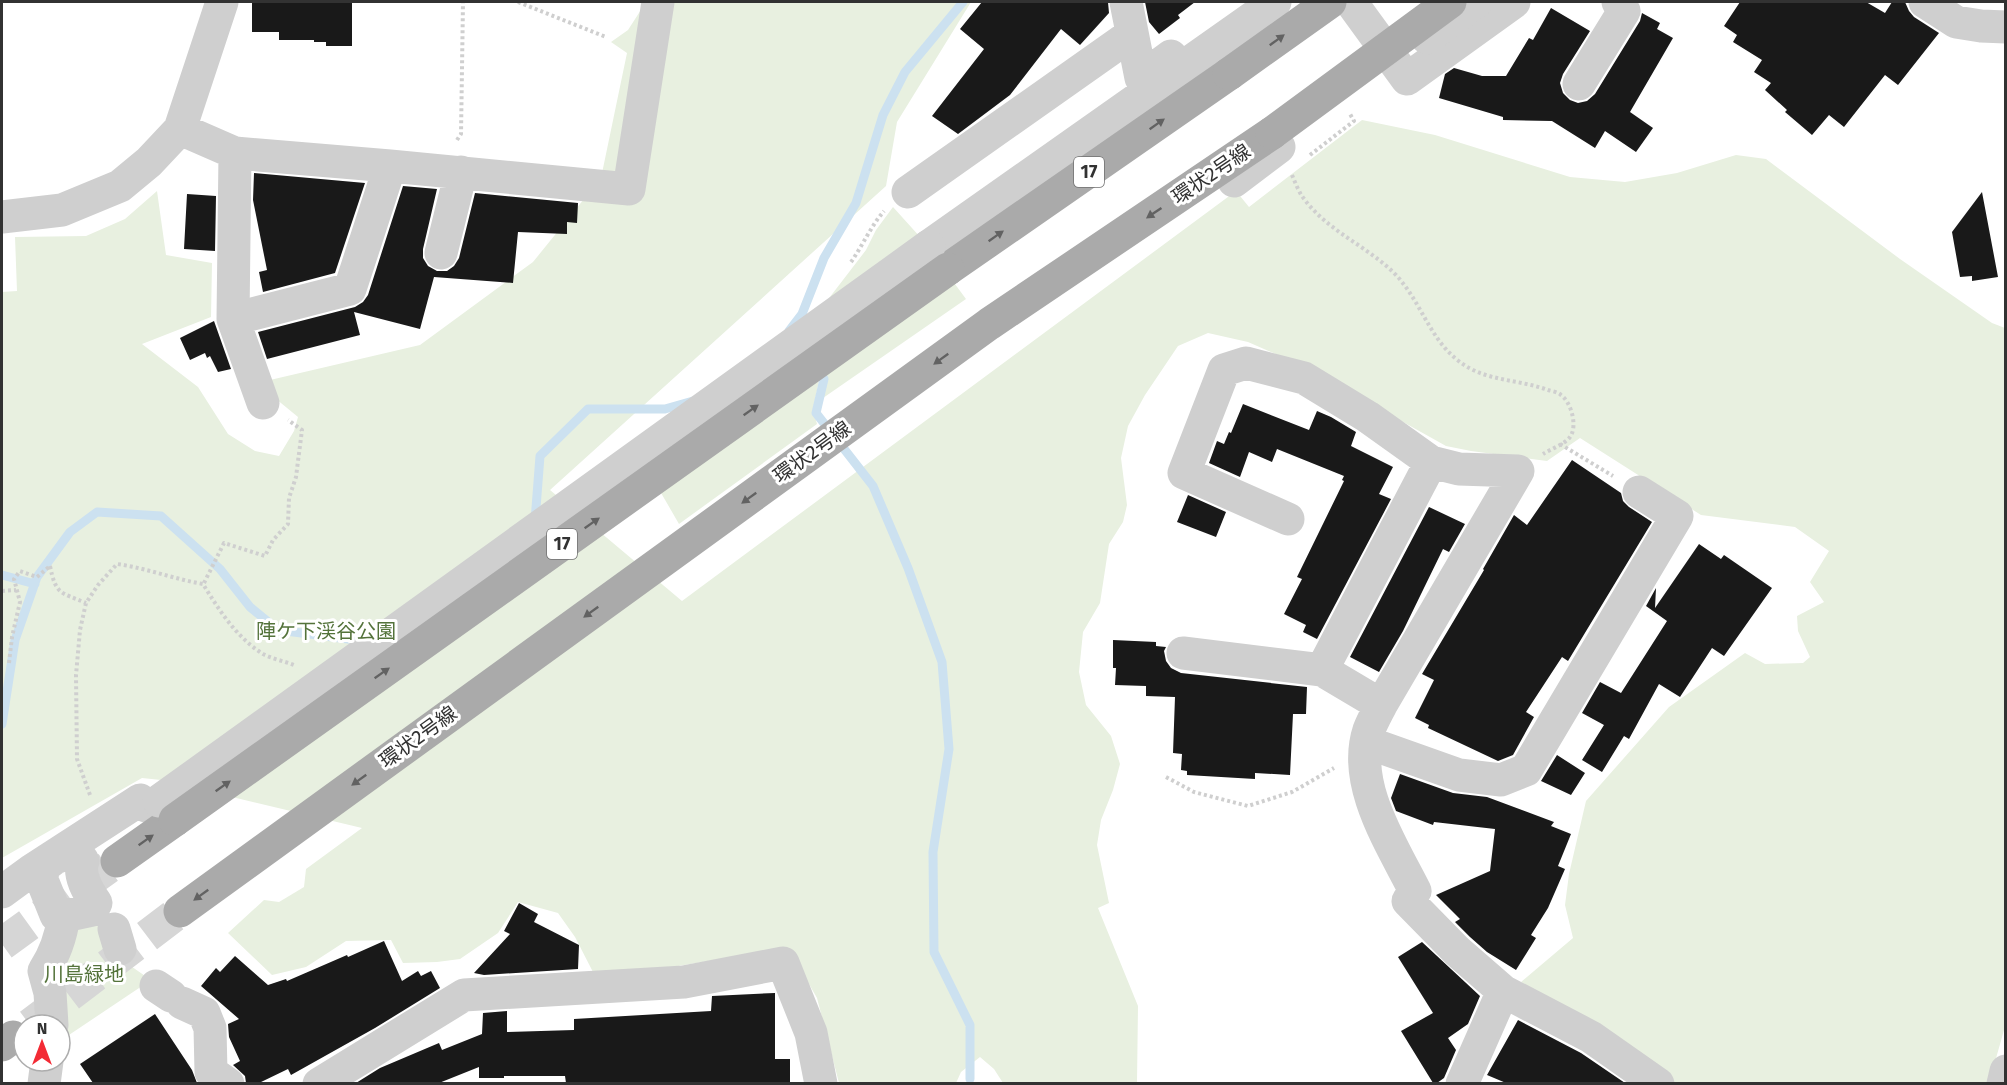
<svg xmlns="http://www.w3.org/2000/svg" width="2007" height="1085" font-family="'Fira Sans','Noto Sans JP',sans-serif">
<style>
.green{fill:#e8f0e0}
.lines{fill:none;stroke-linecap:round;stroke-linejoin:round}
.stream{stroke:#cce1f0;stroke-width:9}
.building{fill:#191919}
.major-tunnel{stroke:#d6d6d6;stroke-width:33;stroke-dasharray:33 16;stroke-linecap:butt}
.path{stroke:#cfcfcf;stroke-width:4;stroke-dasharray:3 3;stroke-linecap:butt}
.minor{stroke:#cfcfcf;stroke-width:33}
.major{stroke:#aaa;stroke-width:33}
.minor-bridge{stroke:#cfcfcf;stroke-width:33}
.major-bridge{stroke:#aaa;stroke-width:33}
.oneway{fill:#626262}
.labels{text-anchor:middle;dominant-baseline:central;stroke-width:6;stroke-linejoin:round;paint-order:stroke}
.shield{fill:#fff;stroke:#707070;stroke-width:1.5}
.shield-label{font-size:18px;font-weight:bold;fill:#323232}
.street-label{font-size:20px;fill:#323232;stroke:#fff}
.park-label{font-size:20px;fill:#54733b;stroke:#fff}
</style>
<rect width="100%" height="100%" fill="#fff"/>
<path class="green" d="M646,2H971L897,122L886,186L550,490L682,601L1236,191L1249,207L1362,120L1435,135L1570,177L1625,182L1677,173L1736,155L1766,159L1900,259L1992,323L2005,328L2006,1023L1989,1083H1674L1521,982L1573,938L1565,905L1569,874L1586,801L1669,707L1745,653L1765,664L1803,663L1810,657L1798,631L1797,616L1824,602L1810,582L1829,551L1795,527L1701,515L1580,438L1547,461L1471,451L1446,446L1303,366L1248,342L1208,333L1178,346L1145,395L1128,426L1121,458L1127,505L1123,522L1109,544L1100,603L1083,632L1079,672L1086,705L1111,736L1120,764L1113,790L1101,820L1097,845L1109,903L1098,908L1138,1006L1137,1083H1003L994,1069L980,1057L961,1072L956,1083H839L817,998L801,970L739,956L666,968L594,974L575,937L558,913L518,902L498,933L460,959L437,962L403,963L391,940L346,941L306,967L272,975L228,933L264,900L279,902L304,887L306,869L362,828L161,780L142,778L2,858V292L17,291L15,237L86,236L125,219L157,191L166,255L212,263L211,317L142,344L198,387L228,434L255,451L279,456L294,431L298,417L270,394V380L420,345L533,262L601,178L627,53L611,42L628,30Z
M893,207L921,238L966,299L823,398L826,378L807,353L823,306L866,250L876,230Z
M819,381L813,409L817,424L679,524L653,479Z
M86,898L122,960L151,980L60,1041V1025H49L73,902Z"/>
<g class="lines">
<path class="stream" d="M789,331L802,314L824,258L856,203L883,115L905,72L963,2
M816,368L824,379L816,413L873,486L908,568L942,662L949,749L933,852L934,952L970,1025V1079
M535,521L540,456L588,409H665L693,401
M2,575L35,584
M2,724L15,640L37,577L70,532L97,512L161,516L220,569L250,607L278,630L364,641"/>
</g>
<path class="building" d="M252,2H352V46H326V42H314V40H279V32H252Z
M982,2H1108L1109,13L1080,45L1061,29L1010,95L958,134L932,116L984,49L960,29Z
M1145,2H1195L1178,15L1180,18L1159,34L1149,22Z
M1740,2H1866L1885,13L1892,2H1905L1909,11L1914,17L1939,33L1898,85L1885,75L1844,127L1829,115L1812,135L1785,112L1787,110L1765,90L1771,83L1754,72L1762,60L1733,42L1737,35L1724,26Z
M1551,8L1590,31L1563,74L1560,83L1563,93L1570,100L1578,103L1587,101L1595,94L1640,21L1642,13L1660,23L1657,29L1673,38L1630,112L1653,128L1636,152L1605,131L1595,148L1552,121L1503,120V117L1439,98L1445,74L1454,68L1482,76H1506L1529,38L1533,40Z
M254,173L365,183L335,273L263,292L259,272L267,270L253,200Z
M403,186L437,189L423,249V258L428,266L437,271H447L454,266L459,258L475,193L578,203L577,223L567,222V234L518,232L513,283L434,277L420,329L354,312L360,335L267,359L258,332L355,307L363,302L368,295Z
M1982,192L1998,277L1972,281V276L1960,277L1952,232Z
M187,194L216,196L215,251L184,249Z
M214,321L231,369L218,372L210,356L207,358L205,353L190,360L180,338Z
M1243,404L1309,430L1317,411L1331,417L1356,432L1351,446L1393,467L1379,494L1391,499L1317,639L1303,632L1306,625L1284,614L1302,579L1297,577L1344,481L1342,480L1344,476L1277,449L1272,462L1249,452L1240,477L1209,463L1217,441L1224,444L1229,432L1231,433Z
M1572,460L1621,493L1623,501L1629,507L1652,522L1568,661L1562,657L1526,712L1534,717L1513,755L1498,761L1428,728L1429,725L1415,718L1434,680L1422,674L1484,570L1483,569L1514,515L1527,525Z
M1188,495L1226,512L1216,537L1177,522Z
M1429,507L1465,524L1449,552L1443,549L1403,631L1379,672L1350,657Z
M1699,544L1721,559L1724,555L1772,588L1724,656L1712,648L1680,697L1659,684L1629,739L1624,736L1602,772L1582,760L1604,725L1582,713L1600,682L1621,693L1667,621L1646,606L1656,588L1655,608Z
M1113,640L1156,642V646L1166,647L1164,651L1166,661L1171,668L1181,673L1307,687L1306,714H1293L1290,775L1255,773V779L1187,775V771L1181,770L1182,754L1173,753L1175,697L1146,696V686L1115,685L1116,668H1113Z
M1557,755L1585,773L1571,795L1541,781Z
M1400,774L1453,793L1487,797L1554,822L1551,826L1571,834L1558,866L1565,869L1548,908L1531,935L1536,938L1516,970L1487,952L1470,937L1455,922L1460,919L1436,895L1490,871L1495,829L1434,822L1433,825L1396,811L1391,798Z
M519,903L538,914L534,922L579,945L578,969L484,975L474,973L510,934L504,931Z
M384,941L402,981L418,971L421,976L431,971L440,988L375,1028L291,1075L288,1069L259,1083H246L245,1076L233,1065L240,1061L229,1037L228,1024L239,1019L201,986L216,968L220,972L235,956L268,985L286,979L287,981L347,955L348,957Z
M1422,942L1480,996L1468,1024L1448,1038L1456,1050L1444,1078L1437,1083H1433L1401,1031L1433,1013L1398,957Z
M775,993V1059H790V1083H566L565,1076H504V1078H479V1067L439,1083H356L380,1068L439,1043L442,1050L482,1034L483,1013L507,1011V1032L574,1030V1019L711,1011L712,996Z
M155,1014L192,1070L197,1083H93L80,1064Z
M1518,1020L1581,1053L1625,1083H1506L1487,1075Z"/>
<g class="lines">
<path class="major-tunnel" d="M2,944L117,861
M30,1025L180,911"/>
<path class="path" d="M518,2L606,37
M457,140L461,134L463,2
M1310,155L1354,121L1350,114
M1292,175C1295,182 1298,190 1302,196C1326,231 1368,246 1396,275C1425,306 1431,349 1473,370C1496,381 1524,381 1548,390C1552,391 1558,392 1561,395C1571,402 1578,426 1570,437C1565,444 1551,449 1543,454
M851,262C863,245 871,226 884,211
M1560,444L1613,476
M50,566C56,595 60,592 86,603
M204,583L224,543L265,556L273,540L288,524L289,498L296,477L302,430L288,420
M2,591L16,590
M9,663L12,637L20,602L14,579L20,571L37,577L50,566
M1166,777L1194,792L1248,806L1292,792L1334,768
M90,795L77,759L76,675L80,630L86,603L98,585L117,564C146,568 174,579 203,584C219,610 236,637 263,654C272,659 284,661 294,665"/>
<path class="minor" d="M1126,2L1141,78L1171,56
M1351,2L1407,79L1514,2
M1925,2L1956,22L1981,26L2006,27
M1579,84L1624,11L1618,2
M180,129L235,153L390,166L629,189L658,2
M235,153L233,319L263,403
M1234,181L1279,147
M908,192L1132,34
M2,217L62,210L120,186L149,162L180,129L222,2
M929,246L1275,2
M441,253L461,172
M233,319L350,289L390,166
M1288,519L1184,473L1224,370L1246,363L1304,378L1368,417L1431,462
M1183,653L1322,670
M1381,705L1322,670L1431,462L1459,469L1518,471L1381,705C1377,713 1372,722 1369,730C1351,784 1392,845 1415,891L1408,901L1457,951L1503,991L1462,1084
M1366,742L1459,775L1501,780L1526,770L1677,516L1639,492
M66,854H78L83,861C78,874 88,892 96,903L92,910L64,916L56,915L42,880L43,867L55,858Z
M2,892L32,870L140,800L146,806
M114,929L120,949
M156,986L171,996
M1503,991L1591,1037L1658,1084
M182,1003L204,1013L210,1028L211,1072L228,1084
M52,1025L50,993L44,971C55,954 61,937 64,916
M44,1084L47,1061
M319,1084L464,995L684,982L783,963L811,1033L821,1084
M2003,1084L2006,1071"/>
<path class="major" d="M948,269L1229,74
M117,861L175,820
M180,911L989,324L1272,133
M2,1045L13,1037"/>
<path class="minor-bridge" d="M1427,38L1476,2
M159,801L929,246"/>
<path class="major-bridge" d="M1229,74L1330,2
M1272,133L1450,2
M175,820L948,269"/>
</g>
<defs><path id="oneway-solid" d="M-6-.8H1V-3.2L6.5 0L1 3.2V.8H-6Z" transform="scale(1.5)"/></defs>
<g class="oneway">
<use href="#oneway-solid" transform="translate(1277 40) rotate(-36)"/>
<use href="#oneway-solid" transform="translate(1157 124) rotate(-35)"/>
<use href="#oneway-solid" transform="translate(1154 213) rotate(146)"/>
<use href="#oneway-solid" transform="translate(996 236) rotate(-35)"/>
<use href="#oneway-solid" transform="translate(941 359) rotate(144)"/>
<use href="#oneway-solid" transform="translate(751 410) rotate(-35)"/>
<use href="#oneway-solid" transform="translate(749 498) rotate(144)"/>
<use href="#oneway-solid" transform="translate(592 523) rotate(-35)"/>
<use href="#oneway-solid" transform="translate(591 612) rotate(144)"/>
<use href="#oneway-solid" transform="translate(382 673) rotate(-35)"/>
<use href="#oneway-solid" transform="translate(359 780) rotate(144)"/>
<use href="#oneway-solid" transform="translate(223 786) rotate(-35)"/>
<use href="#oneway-solid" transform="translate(146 840) rotate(-35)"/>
<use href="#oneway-solid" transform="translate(201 895) rotate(144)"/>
</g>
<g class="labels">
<g class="shield">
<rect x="1074" y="157" width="30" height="30" rx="4.5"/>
<rect x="547" y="529" width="30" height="30" rx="4.5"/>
</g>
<g class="shield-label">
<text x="1089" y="172">17</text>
<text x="562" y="544">17</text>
</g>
<g class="street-label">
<text transform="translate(1211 174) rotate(-34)">環状2号線</text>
<text transform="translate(812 452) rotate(-36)">環状2号線</text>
<text transform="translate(418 737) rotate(-36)">環状2号線</text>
</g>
<g class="park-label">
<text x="326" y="631">陣ケ下渓谷公園</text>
<text x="84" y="974">川島緑地</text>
</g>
</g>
<rect width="2007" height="1085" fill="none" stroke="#323232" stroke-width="6"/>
<g transform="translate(42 1043)"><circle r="28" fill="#ffffff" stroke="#adadad" stroke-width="1.5"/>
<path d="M0-4.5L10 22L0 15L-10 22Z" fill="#f32b35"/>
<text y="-9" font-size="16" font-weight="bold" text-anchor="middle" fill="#323232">N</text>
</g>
</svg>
